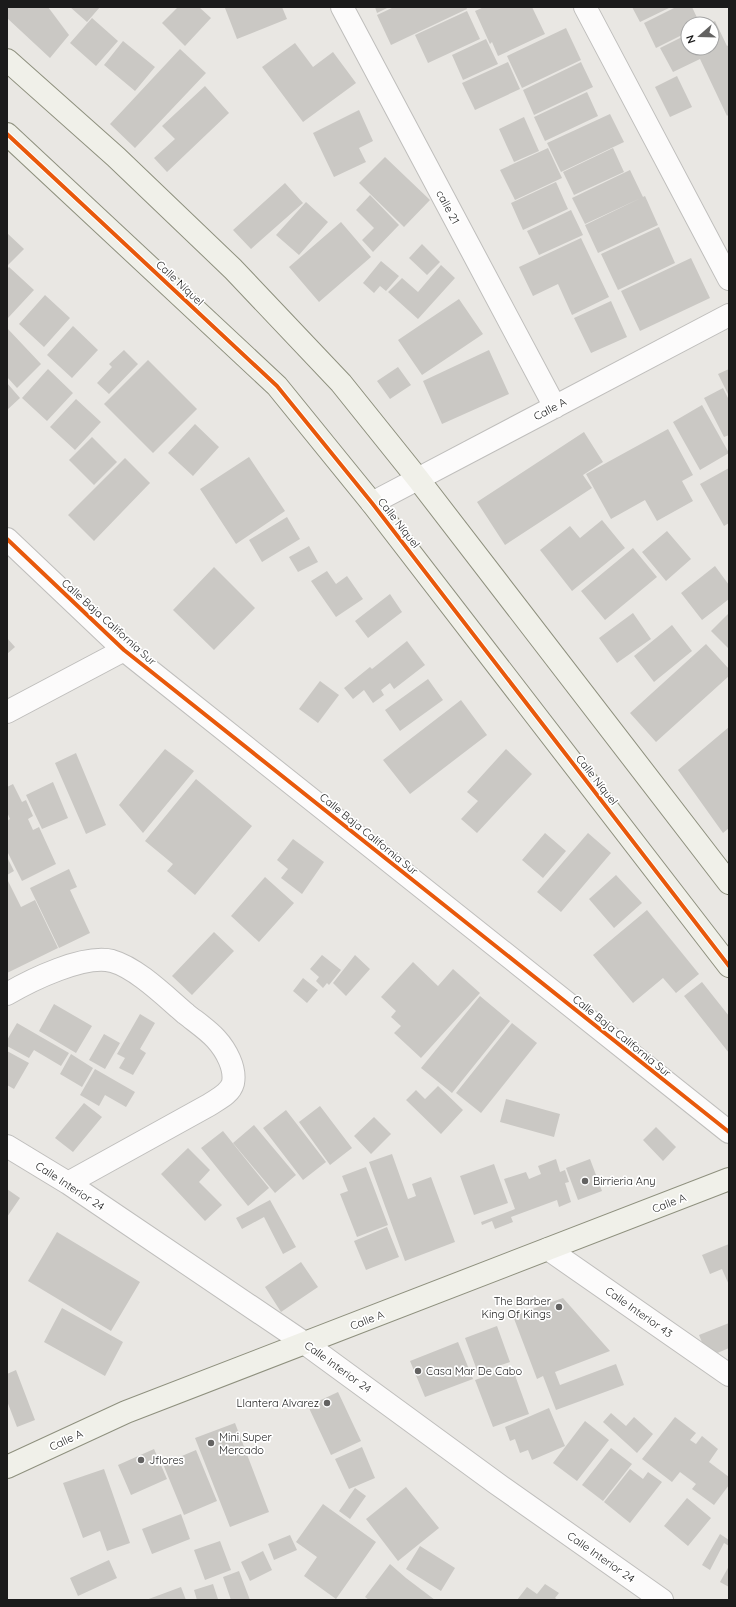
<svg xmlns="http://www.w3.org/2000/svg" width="736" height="1607" font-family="Quicksand,sans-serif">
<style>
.building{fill:#cac8c4}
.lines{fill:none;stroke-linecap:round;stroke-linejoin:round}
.street-casing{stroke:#bfbebc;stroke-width:24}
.secondary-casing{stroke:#8e907e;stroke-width:24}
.street{stroke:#fcfbfb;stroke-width:22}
.secondary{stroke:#f0f0e9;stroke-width:22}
.cycleway-casing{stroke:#fff;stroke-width:6}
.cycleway{stroke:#e8590c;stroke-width:4}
.poi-dot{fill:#636261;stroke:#fff;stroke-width:1.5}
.labels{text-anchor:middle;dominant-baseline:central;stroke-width:3.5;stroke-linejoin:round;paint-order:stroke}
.street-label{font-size:11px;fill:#1b1b1b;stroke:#fff}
.poi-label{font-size:11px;fill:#1b1b1b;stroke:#fff;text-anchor:start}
</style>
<rect width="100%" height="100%" fill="#e9e7e3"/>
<path class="building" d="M7,7H48L69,35L50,58L7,18Z
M70,7H100L87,22Z
M178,7H199L211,18L185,46L162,23Z
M227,7H282L287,19L237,39L225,8Z
M375,7H389L377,13Z
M394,7H466L467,9L391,45L377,15Z
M484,7H532L545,34L498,56L492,42L490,44L475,11Z
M632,7H671L640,22Z
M676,7H692L700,24H688V32L656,48L644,23Z
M467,11L480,39L428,63L415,35Z
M92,18L118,41L96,66L70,43Z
M715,21L727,46L729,45V114L727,116L700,59L673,72L660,48L688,34V48H712V24H709Z
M566,28L581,60L522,88L507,56Z
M486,39L498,64L463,80L452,55Z
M123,41L155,67L135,91L104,65Z
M295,43L313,67L333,52L356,83L303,122L262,67Z
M180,49L206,73L135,148L110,124Z
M508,62L520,89L475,110L462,83Z
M581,62L593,87L534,115L523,90Z
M677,76L692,107L670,117L655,87Z
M205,86L229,113L167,172L154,158L175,139L162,126Z
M587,92L598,116L545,141L534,117Z
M359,110L373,141L359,148L366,162L334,177L313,133Z
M610,114L624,142L561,172L547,143Z
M524,117L539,151L514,162L499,129Z
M548,148L562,178L515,200L500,170Z
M613,148L624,172L574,195L563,172Z
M385,157L430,200L404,227L359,183Z
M630,170L643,197L585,224L572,198Z
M556,182L568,209L523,230L511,203Z
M285,183L303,203L251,249L233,230Z
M370,195L399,225L373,252L362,240L374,228L356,210Z
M645,196L658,225L598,253L585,225Z
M306,202L328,222L299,255L276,235Z
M571,210L583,235L539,255L527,231Z
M341,222L371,257L319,302L289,267Z
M659,227L675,263L618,290L601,254Z
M7,233L24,249L7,266Z
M581,238L609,297L572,315L558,284L533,296L519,267Z
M422,244L440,262L427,275L409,258Z
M691,258L710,298L640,331L621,291Z
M381,261L399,276L386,291L380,286L374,293L363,283Z
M441,265L455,278L418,319L388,292L402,278L418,292Z
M9,267L34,290L8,318L7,269Z
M45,295L70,318L44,347L19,324Z
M459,299L483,334L422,375L398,340Z
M611,301L627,337L591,353L574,318Z
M73,326L98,350L72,378L47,355Z
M7,328L41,364L17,388L7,377Z
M124,350L138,364L109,394L97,383L112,367L109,364Z
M489,350L509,394L442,424L423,381Z
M148,360L197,409L153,453L104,404Z
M398,367L411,385L390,399L377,381Z
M48,369L73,393L47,421L22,398Z
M729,369V396L718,374Z
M7,383L20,398L7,410Z
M723,388L729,400V435L724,437L704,398Z
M76,399L101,422L75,450L50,427Z
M702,405L729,453L700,470L673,422Z
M195,424L219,447L193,476L168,453Z
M668,429L693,475L682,481L693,501L657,521L645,500L611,519L586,474Z
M584,432L603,462L583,475L592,488L505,545L477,502Z
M92,437L117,462L94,485L69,460Z
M249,457L285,511L236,544L200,489Z
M125,458L150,483L94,541L68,515Z
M729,468V523L724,526L700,484Z
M287,517L300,539L262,562L249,540Z
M602,520L625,548L572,591L540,550L570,526L580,538Z
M667,531L691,559L666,581L642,552Z
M309,546L318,562L298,572L289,557Z
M633,548L657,577L605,620L581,591Z
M715,566L729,585V599L702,620L681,593Z
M214,567L255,608L214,650L173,610Z
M327,571L336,584L347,576L363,599L336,617L311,581Z
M390,594L402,612L368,638L355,621Z
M633,613L651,639L617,663L599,638Z
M729,613V649L711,631Z
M672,625L692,651L654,682L634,656Z
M7,638L15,647L7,654Z
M407,641L425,665L394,689L390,683L381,690L384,695L373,703L364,690L353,699L344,688L370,667L372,669Z
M706,644L729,669V676L656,742L630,713Z
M428,679L443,700L400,731L385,710Z
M320,681L339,695L318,723L299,709Z
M461,700L487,735L410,794L383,760Z
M729,727V828L723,833L678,770Z
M165,749L194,771L143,833L119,805Z
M506,749L532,774L477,833L461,819L478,801L467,792Z
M76,753L106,825L86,834L55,763Z
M196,779L252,826L195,895L167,871L173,864L145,841Z
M53,782L68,818L42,829L26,795Z
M13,784L22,802L26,800L33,816L28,819L33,830L39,827L56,864L22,881L7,851V821L10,819L7,812V787Z
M545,833L566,851L543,878L522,860Z
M588,833L611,853L561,912L537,892Z
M293,839L324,862L302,894L281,878L288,869L277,860Z
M7,857L14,871L7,875Z
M69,869L77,887L70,890L90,933L59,948L30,888Z
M616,875L642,903L614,928L589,899Z
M265,877L294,903L259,942L231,916Z
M7,879L21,907L35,900L58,948L7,973Z
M647,910L699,974L676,993L663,978L633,1003L593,955Z
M214,932L234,951L192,995L172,976Z
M322,955L341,970L329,985L327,983L323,988L316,981L319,977L310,969Z
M355,955L370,969L346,996L333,983Z
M413,962L438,986L453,969L480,993L421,1058L394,1033L401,1026L391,1017L396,1011L381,997Z
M303,978L318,990L307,1003L293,991Z
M702,982L729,1016V1053L684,996Z
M480,996L510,1021L452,1093L421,1068Z
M54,1004L92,1026L76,1053L39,1031Z
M140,1014L155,1023L140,1049L146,1053L133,1075L119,1068L125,1058L117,1054Z
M17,1023L69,1053L61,1066L34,1050L29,1058L7,1046V1040Z
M512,1023L537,1043L481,1113L456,1093Z
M104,1034L120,1043L105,1069L89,1060Z
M7,1051L29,1063L14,1089L7,1085Z
M71,1054L93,1068L82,1087L60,1074Z
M95,1069L135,1092L126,1107L105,1095L99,1106L80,1095Z
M438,1086L463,1110L441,1134L406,1100L416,1090L425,1099Z
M506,1099L560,1114L554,1137L500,1122Z
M84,1103L102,1117L73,1152L55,1138Z
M320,1106L352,1148L330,1165L299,1122Z
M286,1110L326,1162L303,1180L263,1128Z
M374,1117L391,1134L371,1154L354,1136Z
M254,1125L296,1175L275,1193L233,1143Z
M656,1127L676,1147L663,1161L643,1140Z
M223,1131L269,1188L248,1206L201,1148Z
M188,1148L210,1170L199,1182L222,1205L205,1221L161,1174Z
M392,1154L408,1199L416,1196L412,1184L431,1177L455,1242L405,1261L369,1162Z
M556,1159L560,1172L565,1170L569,1182L565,1183L571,1202L559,1207L557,1200L511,1217L513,1222L495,1229L492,1221L482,1225L481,1222L515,1209L504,1179L526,1172L529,1179L541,1174L538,1166Z
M590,1159L602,1191L578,1200L566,1168Z
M494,1164L508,1203L474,1215L460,1176Z
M366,1167L388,1225L357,1237L340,1194L348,1191L342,1176Z
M7,1189L20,1198L7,1217Z
M270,1200L296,1247L283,1254L264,1217L242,1229L236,1218Z
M387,1227L399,1257L366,1270L354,1241Z
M57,1232L140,1282L111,1331L28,1281Z
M729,1244V1285L722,1269L710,1274L702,1255Z
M301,1262L318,1287L281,1312L265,1287Z
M563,1298L610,1351L555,1372L560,1385L616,1364L624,1385L556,1410L543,1376L537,1379L513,1316Z
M62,1308L123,1342L105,1376L44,1342Z
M729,1323V1348L708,1357L699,1335Z
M497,1326L510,1362L478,1373L465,1338Z
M458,1342L473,1379L425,1397L410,1361Z
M512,1367L529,1414L493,1427L475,1380Z
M16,1370L35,1420L17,1427L7,1401V1374Z
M338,1392L361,1441L331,1455L308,1406Z
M549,1408L565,1446L532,1460L528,1450L520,1453L515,1439L510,1441L505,1427Z
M611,1413L626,1426L634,1417L653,1434L637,1453L603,1422Z
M675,1417L696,1433L690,1440L696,1444L702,1436L718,1449L709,1462L729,1477V1485L714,1505L692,1489L696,1484L680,1472L672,1482L642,1459Z
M585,1421L609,1440L577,1481L553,1463Z
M235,1423L269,1512L230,1527L195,1438Z
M362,1447L375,1478L349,1489L335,1459Z
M611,1448L632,1464L603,1501L582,1485Z
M154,1449L167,1479L131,1495L118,1465Z
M196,1450L217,1501L184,1515L163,1464Z
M104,1469L130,1543L107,1551L100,1531L83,1538L63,1483Z
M630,1469L643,1479L648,1472L662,1482L630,1523L604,1502Z
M406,1487L439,1528L398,1561L366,1519Z
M355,1488L366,1496L350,1519L339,1511Z
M687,1498L711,1518L688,1546L664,1526Z
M323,1504L376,1542L336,1599L304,1576L317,1557L296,1542Z
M181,1514L190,1539L152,1554L142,1529Z
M720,1534L729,1540V1546L724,1543L710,1570L702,1565Z
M290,1535L297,1550L274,1560L268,1544Z
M220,1541L231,1570L205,1580L194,1550Z
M420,1546L455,1568L441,1591L406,1569Z
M263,1551L272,1570L250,1581L241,1562Z
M109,1560L117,1578L78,1596L70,1578Z
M390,1564L406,1578L435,1600H369L365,1597Z
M729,1566V1587L720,1582Z
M239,1571L250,1600H231L223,1577Z
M213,1584L218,1599L197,1600L194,1590Z
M545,1584L559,1593L555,1598L558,1600H517L527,1587L537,1594Z
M181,1587L186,1600H146Z"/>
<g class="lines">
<defs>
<path id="street" d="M342,7L555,407
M585,7L729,279
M372,503L729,315
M7,539L124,650L729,1132
M7,712L124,650
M7,994C31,980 84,954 112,961C137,968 166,997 186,1014C196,1022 208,1030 216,1039C226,1050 236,1068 233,1083C230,1094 218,1099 209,1105L68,1183
M7,1146L68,1183L306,1344L496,1483L662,1600
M548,1249L729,1375"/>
<path id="secondary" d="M7,60L116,157L233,269L341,383L418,479L729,883
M7,134L277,386L372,503L729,966
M7,1467L126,1412L729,1179"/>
</defs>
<use href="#street" class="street-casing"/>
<use href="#secondary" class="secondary-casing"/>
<use href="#street" class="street"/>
<use href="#secondary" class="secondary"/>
<defs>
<path id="cycleway" d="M7,134L277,386L372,503L729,966
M7,539L124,650L729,1132"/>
</defs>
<use href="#cycleway" class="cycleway-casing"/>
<use href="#cycleway" class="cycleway"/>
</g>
<g class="poi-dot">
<circle cx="585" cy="1181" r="4"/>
<circle cx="559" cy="1307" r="4"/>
<circle cx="418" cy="1371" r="4"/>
<circle cx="327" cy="1403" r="4"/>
<circle cx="211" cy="1443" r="4"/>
<circle cx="141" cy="1460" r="4"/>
</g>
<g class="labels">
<g class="street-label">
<text transform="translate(448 207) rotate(62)">calle 21</text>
<text transform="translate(180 283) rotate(43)">Calle Níquel</text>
<text transform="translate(550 409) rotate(-28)">Calle A</text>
<text transform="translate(399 523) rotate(52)">Calle Níquel</text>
<text transform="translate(109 622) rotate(42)">Calle Baja California Sur</text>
<text transform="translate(597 780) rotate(52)">Calle Níquel</text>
<text transform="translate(369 834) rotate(39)">Calle Baja California Sur</text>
<text transform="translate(622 1036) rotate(39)">Calle Baja California Sur</text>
<text transform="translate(70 1186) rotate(33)">Calle Interior 24</text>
<text transform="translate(669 1203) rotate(-21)">Calle A</text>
<text transform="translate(639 1312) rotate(35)">Calle Interior 43</text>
<text transform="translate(367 1320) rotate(-21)">Calle A</text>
<text transform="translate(338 1367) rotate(36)">Calle Interior 24</text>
<text transform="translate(66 1440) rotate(-25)">Calle A</text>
<text transform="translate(601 1557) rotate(35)">Calle Interior 24</text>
</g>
<g class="poi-label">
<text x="593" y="1181">Birrieria Any</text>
<text x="551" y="1301" text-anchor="end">The Barber<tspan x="551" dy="13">King Of Kings</tspan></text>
<text x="426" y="1371">Casa Mar De Cabo</text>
<text x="319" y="1403" text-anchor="end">Llantera Alvarez</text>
<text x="219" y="1437">Mini Super<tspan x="219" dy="13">Mercado</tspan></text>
<text x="149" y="1460">Jflores</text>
</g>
</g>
<rect width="736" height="1607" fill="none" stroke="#1b1b1b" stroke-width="16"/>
<g transform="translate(700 36) rotate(250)"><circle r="19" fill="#ffffff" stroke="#a4a4a4"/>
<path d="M0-3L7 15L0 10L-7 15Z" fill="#636261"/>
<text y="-6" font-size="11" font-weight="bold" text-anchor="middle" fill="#1b1b1b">N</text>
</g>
</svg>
